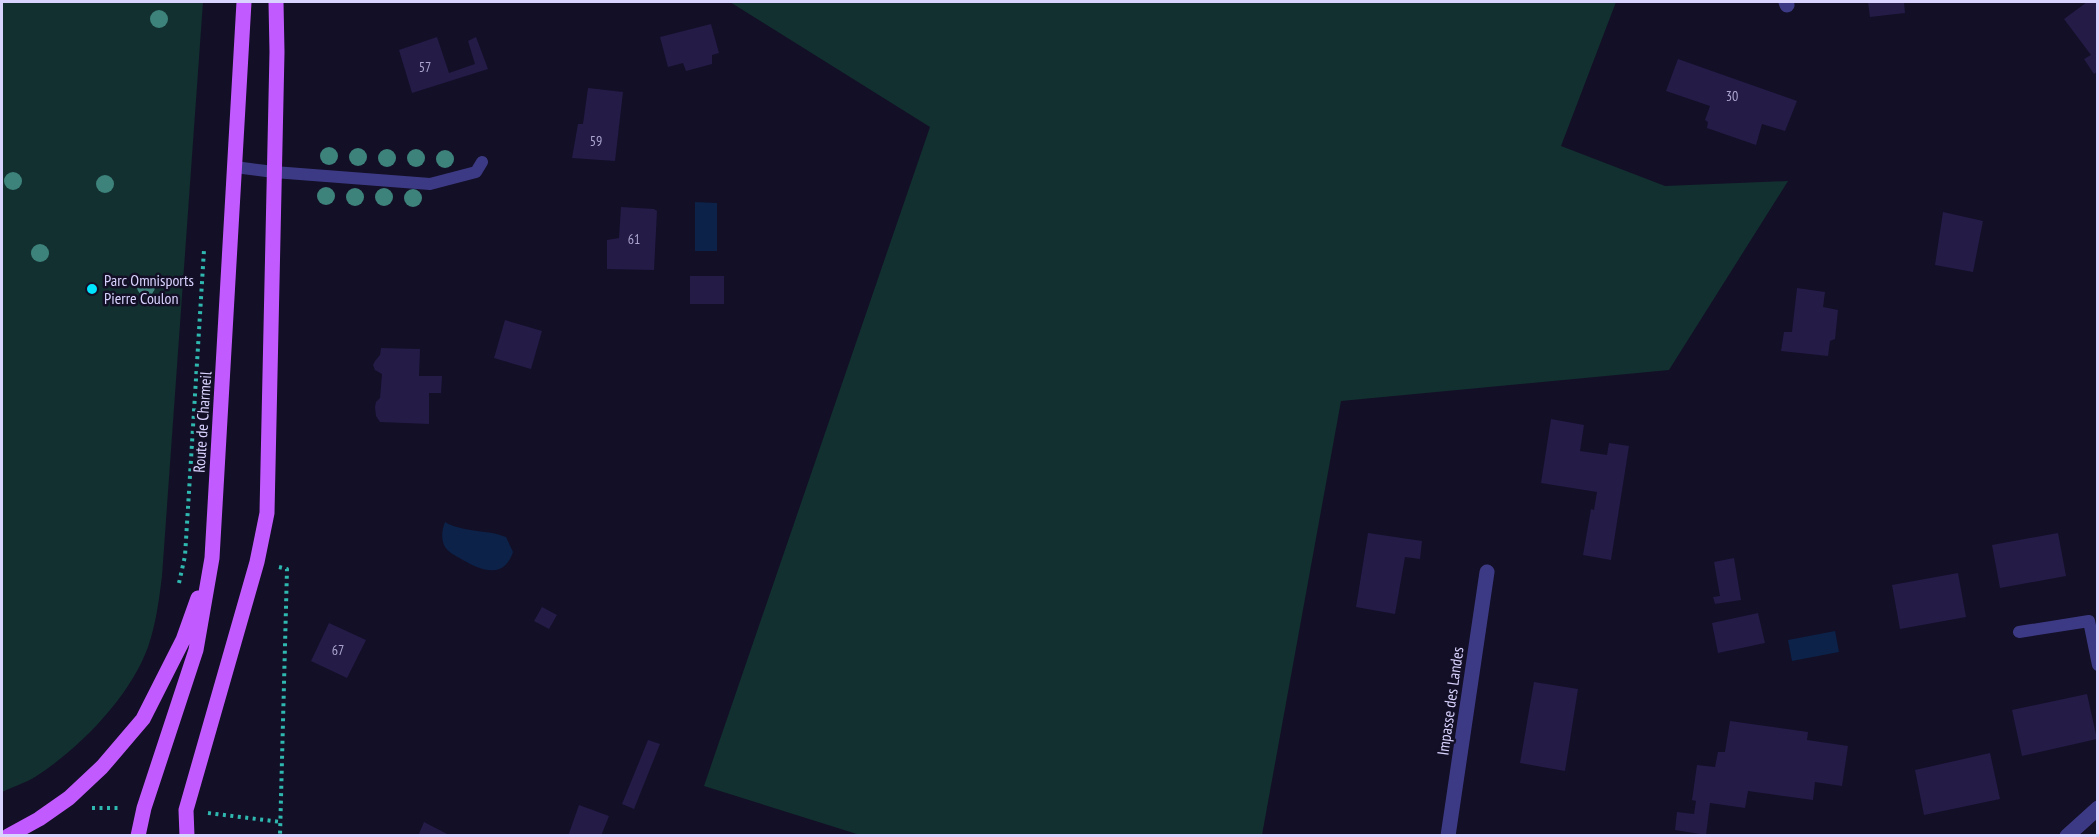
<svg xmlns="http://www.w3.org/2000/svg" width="2099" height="837" font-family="'PT Sans Narrow',sans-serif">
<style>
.green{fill:#12302f}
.water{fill:#0c2248}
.building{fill:#241b47}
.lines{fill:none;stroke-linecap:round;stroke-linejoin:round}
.path{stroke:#2fb8b0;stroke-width:4;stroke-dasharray:3 4.5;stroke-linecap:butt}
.service{stroke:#3d3a85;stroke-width:12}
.minor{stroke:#3d3a85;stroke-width:15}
.primary{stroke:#c25bff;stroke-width:15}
.tree{fill:#3d827b}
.poi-dot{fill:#00e5ff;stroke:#130f26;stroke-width:2}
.labels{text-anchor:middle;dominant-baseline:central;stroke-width:5;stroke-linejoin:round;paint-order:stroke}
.number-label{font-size:14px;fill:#aca6d1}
.poi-label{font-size:16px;fill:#d9d4ff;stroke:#130f26;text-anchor:start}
.street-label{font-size:16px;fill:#d9d4ff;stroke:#130f26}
</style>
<rect width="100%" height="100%" fill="#130f26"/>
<path class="green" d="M2,2H203L162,576C159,600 156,624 148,647C130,697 79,749 35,777C25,783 12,787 2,792Z
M730,2H1616L1561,146L1665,186L1788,181L1669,370L1341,401L1262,835H860L704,786L930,127Z"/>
<path class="water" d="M695,202L717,203V251H695Z
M445,522C464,533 486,529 506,537L513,552C504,579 482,571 463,560C456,556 447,552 444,545C441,537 442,530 445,522Z
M1835,631L1839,652L1792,661L1788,640Z"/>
<path class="building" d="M1868,2H1904L1905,13L1870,17Z
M2087,2H2098V71L2094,74L2084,59L2091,55L2064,19Z
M711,24L719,53L712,55V64L686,71L683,63L668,67L660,37Z
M437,37L449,73L475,64L468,41L476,37L488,69L412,93L399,50Z
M1678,59L1797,101L1785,131L1762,124L1756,145L1707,128L1708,122L1705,120L1710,106L1666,91Z
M588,88L623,92L615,161L572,158L578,124H583Z
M621,207L654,209L657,211L654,270L607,269V240L619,238Z
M1943,212L1983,221L1973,272L1935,265Z
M690,276H724V304H690Z
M1797,288L1825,292L1823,307L1838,310L1835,339L1830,341L1828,356L1781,351L1784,332H1792Z
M505,320L542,331L531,369L494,358Z
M381,348L420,349L419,376H442L441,393H429V424L380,422L376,416L375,407L376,402L380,398L382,374L375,370L373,365L375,361L380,355Z
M1551,419L1584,425L1580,451L1607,455L1609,443L1629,446L1611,560L1583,555L1591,509L1594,510L1597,492L1541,483Z
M1368,533L1422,541L1420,559L1405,557L1395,614L1356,607Z
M2058,533L2066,576L2000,588L1992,545Z
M1734,558L1741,600L1715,604L1713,597L1720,596L1714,562Z
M1958,573L1966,617L1900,629L1892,585Z
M542,607L557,615L549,629L534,621Z
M1758,613L1765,643L1718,653L1712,623Z
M329,623L366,640L347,678L311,661Z
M1534,682L1578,689L1565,771L1520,763Z
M2087,694L2097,739L2022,756L2012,710Z
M1730,721L1808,732L1807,740L1848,746L1842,786L1815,782L1813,800L1748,791L1745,808L1710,803L1706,835L1675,830L1677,812L1694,814L1696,801L1692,800L1697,765L1715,767L1718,752H1725Z
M648,740L660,744L634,809L622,804Z
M1990,753L2000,799L1924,815L1915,770Z
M579,805L609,816L601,836H568Z
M424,822L451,836H418Z"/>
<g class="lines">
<path class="path" d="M279,567L287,569L280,836
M179,583L185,556L204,250
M92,808H120
M208,813L281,822"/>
<path class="service" d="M235,167L274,172L430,184L476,172L482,162
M2019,632L2089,621L2098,665"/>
<path class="minor" d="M1786,2L1787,5
M1448,836L1487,572
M2067,836L2098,808"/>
<path class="primary" d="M8,836L39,819L69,798L102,767L143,719L183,640L198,598
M138,836L144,808L196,650L212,558L244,2
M187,836L186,810L257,562L267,513L277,52L276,2"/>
</g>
<g class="tree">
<circle cx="159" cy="19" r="9"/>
<circle cx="329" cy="156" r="9"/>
<circle cx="358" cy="157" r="9"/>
<circle cx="387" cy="158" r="9"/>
<circle cx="416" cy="158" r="9"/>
<circle cx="445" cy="159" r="9"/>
<circle cx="13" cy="181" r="9"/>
<circle cx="105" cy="184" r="9"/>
<circle cx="326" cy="196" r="9"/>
<circle cx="355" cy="197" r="9"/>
<circle cx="384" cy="197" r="9"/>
<circle cx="413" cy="198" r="9"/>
<circle cx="40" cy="253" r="9"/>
<circle cx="146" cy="287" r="9"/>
</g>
<circle class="poi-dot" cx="92" cy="289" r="6"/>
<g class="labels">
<g class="number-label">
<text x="425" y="67">57</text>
<text x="1732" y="96">30</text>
<text x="596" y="141">59</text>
<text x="634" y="239">61</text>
<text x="338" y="650">67</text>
</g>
<g class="poi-label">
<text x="104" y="280">Parc Omnisports<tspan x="104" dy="18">Pierre Coulon</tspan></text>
</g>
<g class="street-label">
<text transform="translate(202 422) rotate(-86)">Route de Charmeil</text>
<text transform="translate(1450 701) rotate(-82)">Impasse des Landes</text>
</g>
</g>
<rect width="2099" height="837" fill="none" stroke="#d9d4ff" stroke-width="6"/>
</svg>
